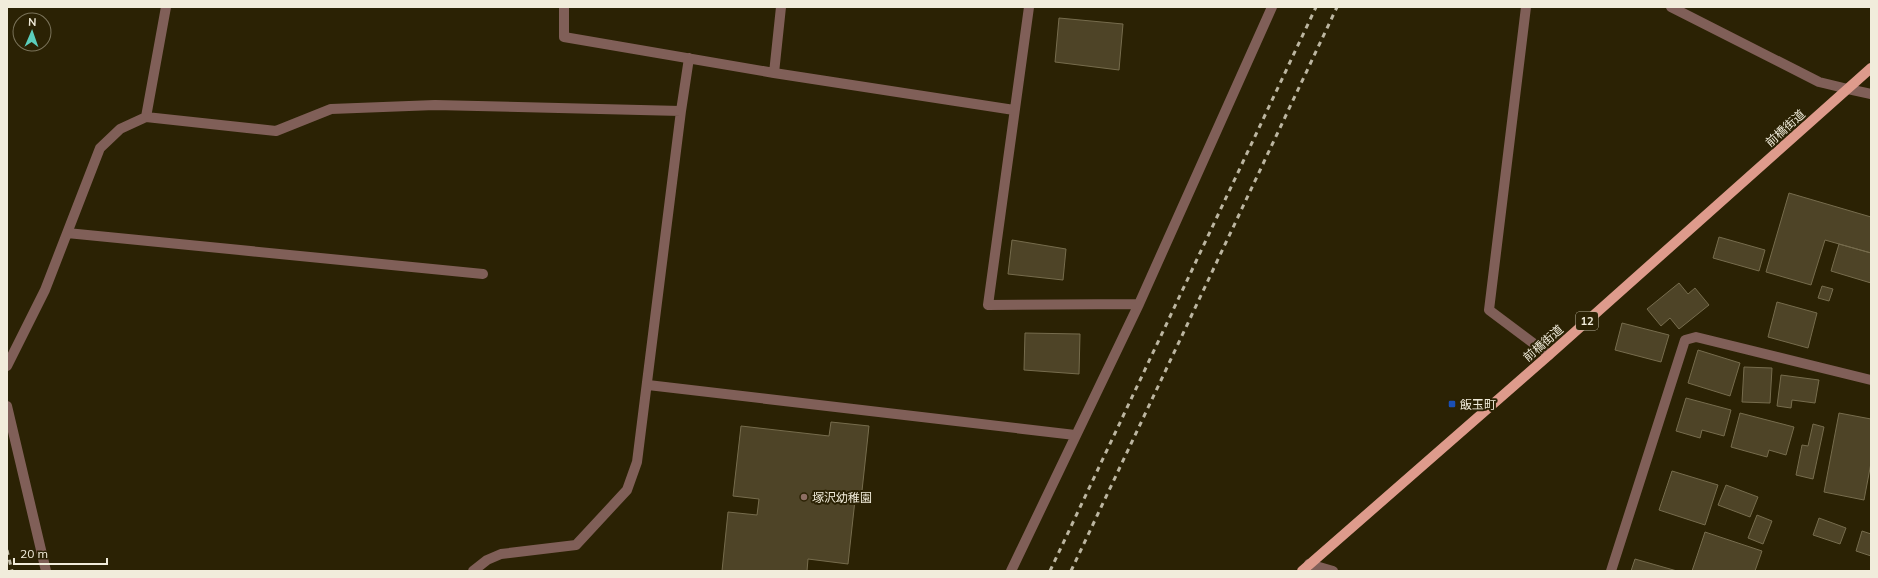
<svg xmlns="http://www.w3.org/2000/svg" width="1878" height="578" font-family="Mulish,'Noto Sans JP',sans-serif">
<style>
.building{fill:#4e4427;stroke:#766c4d}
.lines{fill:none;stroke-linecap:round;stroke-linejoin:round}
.minor{stroke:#805f58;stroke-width:10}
.tertiary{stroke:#805f58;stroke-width:10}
.primary{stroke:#de9b8c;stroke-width:10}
.rail{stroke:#bcb6a1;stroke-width:3;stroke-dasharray:5 5;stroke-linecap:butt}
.transit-dot{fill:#1a4fb4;stroke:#2b2204;stroke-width:1.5}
.education-dot{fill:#8d6e63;stroke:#2b2204;stroke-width:1.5}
.labels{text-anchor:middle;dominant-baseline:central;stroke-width:4;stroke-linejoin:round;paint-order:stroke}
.shield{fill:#2b2204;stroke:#b6af9a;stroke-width:1}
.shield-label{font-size:11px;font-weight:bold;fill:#f1ecdb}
.street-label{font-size:12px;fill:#f1ecdb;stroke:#2b2204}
.poi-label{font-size:12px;fill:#f1ecdb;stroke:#2b2204;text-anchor:start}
</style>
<rect width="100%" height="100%" fill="#2b2204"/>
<path class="building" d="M1059,18L1123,24L1119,70L1055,62Z
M1789,193L1871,217V253L1825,240L1811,285L1766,272Z
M1719,237L1765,250L1759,271L1713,258Z
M1012,240L1066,249L1063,280L1008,274Z
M1839,244L1871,253V283L1831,271Z
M1679,283L1688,294L1695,288L1709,305L1679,329L1670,318L1661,326L1647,309Z
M1822,286L1833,289L1829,301L1818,298Z
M1777,302L1817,313L1808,348L1768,337Z
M1622,323L1669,335L1661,362L1615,350Z
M1025,333L1080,334L1079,374L1024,370Z
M1698,350L1740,363L1730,396L1688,383Z
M1744,367L1772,368L1770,403L1742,402Z
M1781,375L1819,380L1815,403L1792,400L1791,408L1777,406Z
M1686,398L1731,410L1724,436L1702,430L1700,438L1676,431Z
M1740,413L1794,427L1786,455L1769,450L1767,457L1731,447Z
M1839,413L1871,419V463L1864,500L1824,492Z
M831,422L869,426L861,500H855L848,564L808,559L807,571H722L728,512L757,515L759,499L733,496L741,426L829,436Z
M1813,424L1824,427L1813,479L1796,475L1802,445L1808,446Z
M1672,471L1718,485L1705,525L1659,510Z
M1726,485L1758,497L1750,517L1718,505Z
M1757,515L1772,521L1763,544L1748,538Z
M1819,518L1846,528L1840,544L1813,535Z
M1862,531L1871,534V556L1856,551Z
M1705,532L1762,551L1755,571H1692Z
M1635,559L1677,571H1631Z"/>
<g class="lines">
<path class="minor" d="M564,7V37L774,73L1014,110
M1029,7L988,305L1139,304
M1526,7L1489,310L1549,355
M1671,7L1819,82L1848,89
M774,73L781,7
M681,111L689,58
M146,117L166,7
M67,233L483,274
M7,366L45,290L100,148L120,129L146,117L276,131L331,109L435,105L681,111L637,462L627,490L576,545L501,554L487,560L473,571
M648,385L1075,435
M7,406L46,571
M1309,564L1333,571
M1011,571L1139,304L1272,7
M1611,571L1685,340L1696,337L1871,380"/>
<path class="tertiary" d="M1848,89L1871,94"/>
<path class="primary" d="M1302,571L1549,355L1871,68"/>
<path class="rail" d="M7,550L12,571
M1050,571L1316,7
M1071,571L1337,7"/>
</g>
<rect class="transit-dot" x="1448" y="400" width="8" height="8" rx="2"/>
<circle class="education-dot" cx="804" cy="497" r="4"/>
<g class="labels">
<rect class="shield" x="1576" y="312" width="22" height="18" rx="3"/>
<g class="shield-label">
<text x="1587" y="321">12</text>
</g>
<g class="street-label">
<text transform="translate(1785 128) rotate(-42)">前橋街道</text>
<text transform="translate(1543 343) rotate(-41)">前橋街道</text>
</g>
<g class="poi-label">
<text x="1460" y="404">飯玉町</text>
<text x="812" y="497">塚沢幼稚園</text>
</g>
</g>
<rect width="1878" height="578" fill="none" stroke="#f1ecdb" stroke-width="16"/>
<g transform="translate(32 32) rotate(2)"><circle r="19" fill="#2b2204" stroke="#7a735a"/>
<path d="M0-3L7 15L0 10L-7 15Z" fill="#5bcebc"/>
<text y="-6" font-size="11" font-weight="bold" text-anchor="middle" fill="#f1ecdb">N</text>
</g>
<path d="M14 558v6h93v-6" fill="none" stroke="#f1ecdb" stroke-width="2"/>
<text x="20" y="558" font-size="12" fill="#f1ecdb" stroke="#2b2204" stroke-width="3" paint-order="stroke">20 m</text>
</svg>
